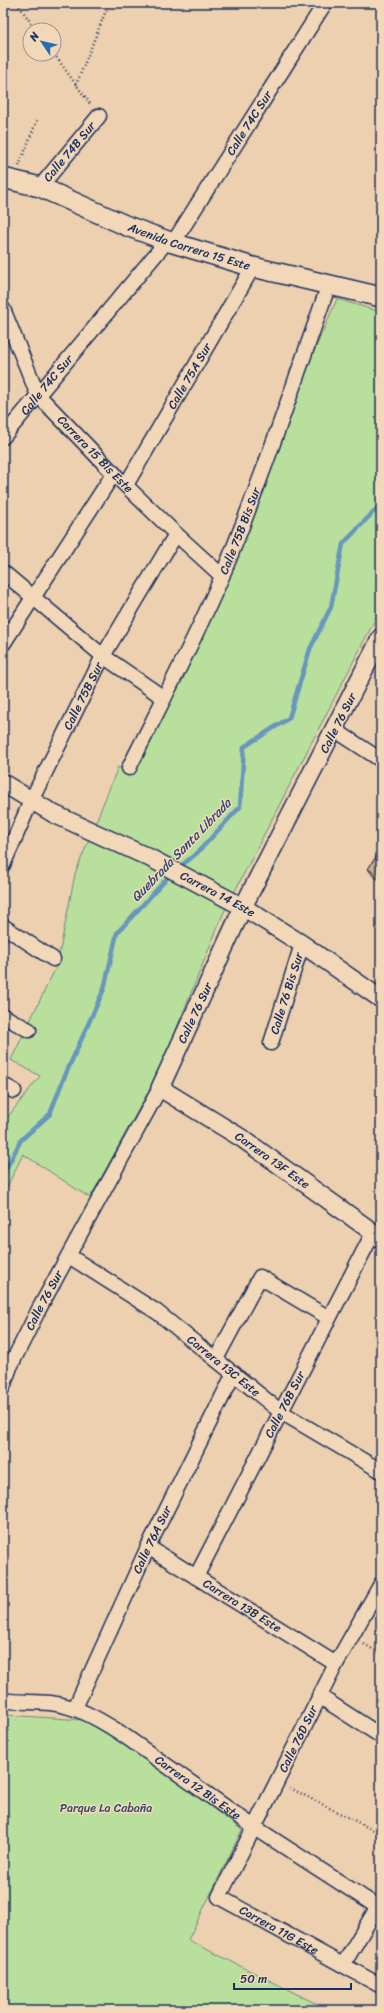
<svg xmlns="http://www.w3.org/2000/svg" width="384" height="2013" font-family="Sriracha,sans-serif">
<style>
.green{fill:#b8e09c;stroke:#6a887d}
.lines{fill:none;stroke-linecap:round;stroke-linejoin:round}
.stream{stroke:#6796bd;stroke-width:4.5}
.minor-casing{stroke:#1b2f5e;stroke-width:17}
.tertiary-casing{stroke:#1b2f5e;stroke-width:20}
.secondary-casing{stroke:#1b2f5e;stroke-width:22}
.path{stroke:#1b2f5e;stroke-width:2.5;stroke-dasharray:1 3;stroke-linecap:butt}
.minor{stroke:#f2d8b9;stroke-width:14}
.tertiary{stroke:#f2d8b9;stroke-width:17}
.secondary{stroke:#f2d8b9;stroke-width:19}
.wall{fill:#b29272;stroke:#1b2f5e}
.building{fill:#cfaa85;stroke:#1b2f5e}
.labels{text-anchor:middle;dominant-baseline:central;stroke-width:3;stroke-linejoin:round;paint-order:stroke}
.street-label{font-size:12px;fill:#1b2f5e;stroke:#f2d8b9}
.park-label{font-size:12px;fill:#334a67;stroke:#f2d8b9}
.water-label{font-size:13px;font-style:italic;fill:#2e4976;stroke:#f2d8b9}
</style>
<rect width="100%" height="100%" fill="#ecd0af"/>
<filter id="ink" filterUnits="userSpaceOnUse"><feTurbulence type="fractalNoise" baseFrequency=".025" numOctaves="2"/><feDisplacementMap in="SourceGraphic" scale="8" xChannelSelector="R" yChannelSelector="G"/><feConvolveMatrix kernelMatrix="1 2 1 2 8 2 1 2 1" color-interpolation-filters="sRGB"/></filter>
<g filter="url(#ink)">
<path class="green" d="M337,299L381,312V608L223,914L159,1072L90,1198L23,1154L5,1191L3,1203V1123L40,1076L11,1060L57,965L75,874L118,767L132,774L241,546L309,363Z
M6,1715L84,1720L140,1754L242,1830L188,1940L329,2010H3V1723Z"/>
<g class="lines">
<path class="stream" d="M177,869L197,853L240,807L244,747L289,718L310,649L331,607L343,544L381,504
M3,1175L21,1140L50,1114L63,1080L104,989L117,933L171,874"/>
<defs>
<g id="minor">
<path id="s1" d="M40,187L99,116"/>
<path id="s2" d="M173,243L325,3"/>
<path id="s3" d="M3,309L38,395L119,479L176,534L222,576"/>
<path id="s4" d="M3,437L167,241"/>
<path id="s5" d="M126,485L253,267"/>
<path d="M3,572L103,656L164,698"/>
<path d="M3,644L114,473"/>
<path d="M335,730L381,760"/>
<path id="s6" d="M129,768C161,704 195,640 223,574C262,479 295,381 329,284"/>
<path id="s7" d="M3,865L31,801L103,656L176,534"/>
<path d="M3,926L53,959"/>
<path d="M3,1016L29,1030"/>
<path id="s8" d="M271,1043L302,944"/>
<path d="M3,1085L14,1091"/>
<path id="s9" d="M69,1256L157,1312L281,1412L381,1471"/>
<path d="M216,1359L260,1277L329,1318"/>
<path id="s10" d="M3,1387L10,1367L39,1309L160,1088"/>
<path id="s11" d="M148,1547L336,1664"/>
<path id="s12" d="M196,1577L373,1233"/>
<path id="s13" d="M381,1584L336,1664L219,1897L381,1986"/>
<path d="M319,1696L381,1736"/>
<path id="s14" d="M3,1700C19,1703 34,1701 50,1703C76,1706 97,1718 119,1732L254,1827L381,1909"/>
<path id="s15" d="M75,1708L148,1547L234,1373"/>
<path d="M343,1965L381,1901"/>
</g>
<g id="tertiary">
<path id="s16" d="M381,637L243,907L160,1088L243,1139L381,1238"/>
<path id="s17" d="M3,783L54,814L150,858L243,907L302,944L381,999"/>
</g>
<g id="secondary">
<path id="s18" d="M3,178L40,187L127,226L173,243L253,267L381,297"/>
</g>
</defs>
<use href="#minor" class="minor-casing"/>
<use href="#tertiary" class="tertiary-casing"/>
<use href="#secondary" class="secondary-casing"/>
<path class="path" d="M17,3L36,30
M54,54L91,105
M76,85L109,3
M19,166L37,120
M364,1644L381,1654
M290,1788L381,1834"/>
<use href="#minor" class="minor"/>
<use href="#tertiary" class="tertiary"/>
<use href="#secondary" class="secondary"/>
</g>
<path class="wall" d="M381,849V881L373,876L368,869Z"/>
<path class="building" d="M381,849V877L368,869Z"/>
</g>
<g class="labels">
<g class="street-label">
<text stroke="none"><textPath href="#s2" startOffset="142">Calle 74C Sur</textPath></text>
<text stroke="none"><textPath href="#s1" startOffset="46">Calle 74B Sur</textPath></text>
<text stroke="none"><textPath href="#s18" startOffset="199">Avenida Carrera 15 Este</textPath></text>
<text stroke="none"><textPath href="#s5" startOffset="126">Calle 75A Sur</textPath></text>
<text stroke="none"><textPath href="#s4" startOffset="68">Calle 74C Sur</textPath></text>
<text stroke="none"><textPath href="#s3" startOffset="175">Carrera 15 Bis Este</textPath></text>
<text stroke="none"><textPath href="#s6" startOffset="262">Calle 75B Bis Sur</textPath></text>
<text stroke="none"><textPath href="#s7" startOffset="187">Calle 75B Sur</textPath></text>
<text transform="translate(338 723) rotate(-63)">Calle 76 Sur</text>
<text stroke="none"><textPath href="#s17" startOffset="242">Carrera 14 Este</textPath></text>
<text stroke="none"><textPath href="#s8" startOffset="52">Calle 76 Bis Sur</textPath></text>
<text transform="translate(195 1013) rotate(-65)">Calle 76 Sur</text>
<text stroke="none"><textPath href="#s16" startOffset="636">Carrera 13F Este</textPath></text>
<text stroke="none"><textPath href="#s10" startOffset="96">Calle 76 Sur</textPath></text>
<text stroke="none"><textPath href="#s9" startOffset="190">Carrera 13C Este</textPath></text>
<text stroke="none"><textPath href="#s12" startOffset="194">Calle 76B Sur</textPath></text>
<text stroke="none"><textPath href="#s15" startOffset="185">Calle 76A Sur</textPath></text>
<text stroke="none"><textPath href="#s11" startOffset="111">Carrera 13B Este</textPath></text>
<text transform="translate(298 1739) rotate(-64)">Calle 76D Sur</text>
<text stroke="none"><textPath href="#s14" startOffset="219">Carrera 12 Bis Este</textPath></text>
<text stroke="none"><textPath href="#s13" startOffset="421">Carrera 11G Este</textPath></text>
</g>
<g class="park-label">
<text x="106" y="1808">Parque La Cabaña</text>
</g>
<g class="water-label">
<text transform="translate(181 850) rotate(-46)">Quebrada Santa Librada</text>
</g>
</g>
<rect width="384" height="2013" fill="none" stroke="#f2d8b9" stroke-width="16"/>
<rect x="8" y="8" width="368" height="1997" fill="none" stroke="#1b2f5e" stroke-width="1.5" filter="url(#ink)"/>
<g transform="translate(42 42) rotate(305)"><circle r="19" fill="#f2d8b9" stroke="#9c9495"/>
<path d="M0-3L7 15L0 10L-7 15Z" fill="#1f6fb2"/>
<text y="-6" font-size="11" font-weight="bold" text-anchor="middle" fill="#1b2f5e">N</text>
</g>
<path d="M234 1983v6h117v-6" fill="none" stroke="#1b2f5e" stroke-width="2"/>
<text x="240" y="1983" font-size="12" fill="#1b2f5e" stroke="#f2d8b9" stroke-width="3" paint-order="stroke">50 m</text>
</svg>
